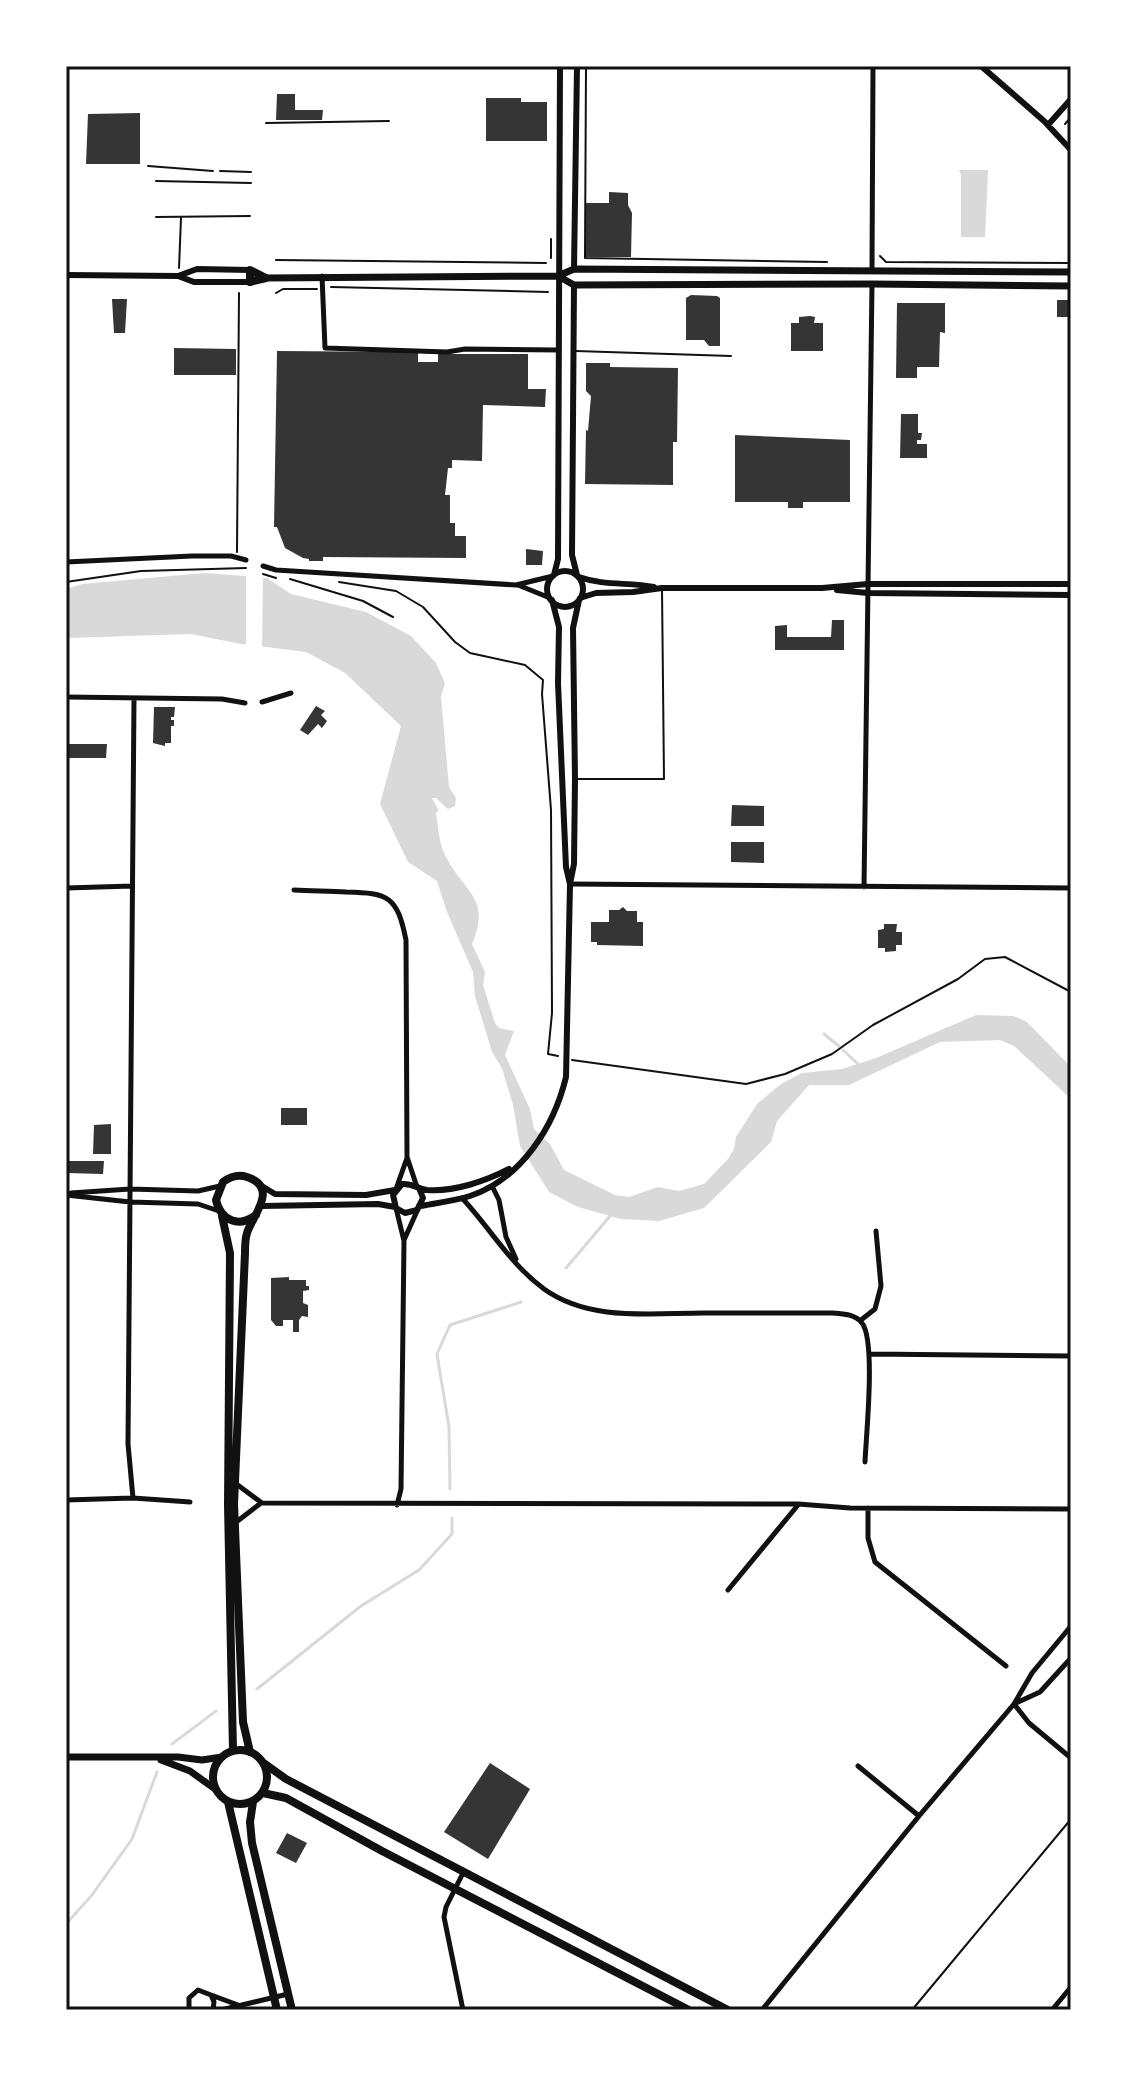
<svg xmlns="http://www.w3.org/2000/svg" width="1137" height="2076" font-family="'Noto Serif',serif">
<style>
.water{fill:#d9d9d9}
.pier{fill:#fff}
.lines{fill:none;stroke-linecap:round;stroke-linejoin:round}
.stream{stroke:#d9d9d9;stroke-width:3}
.building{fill:#353535}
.path{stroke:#111;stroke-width:2}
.service{stroke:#111;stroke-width:2}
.minor{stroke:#111;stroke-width:5}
.tertiary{stroke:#111;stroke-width:6}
.secondary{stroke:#111;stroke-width:7}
.primary{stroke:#111;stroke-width:8}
.trunk{stroke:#111;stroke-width:8}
.neatline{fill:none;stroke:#111;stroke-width:3}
</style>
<rect width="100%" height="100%" fill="#fff"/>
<path class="water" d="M959,170H988L985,237H961V175Z
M205,573L267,578L291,594L366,612L411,636L436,663L445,683L441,696L449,787L456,798L455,806L448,809L436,798H432L439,811L436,812C438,826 439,843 445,855C463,892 492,897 472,944L485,972L483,985L495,1023L499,1028L514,1031L505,1055L530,1109L534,1129L550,1144L564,1170L615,1195L629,1197L658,1187L679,1191L704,1184L728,1159L734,1149L736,1137L757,1104L781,1084L802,1073L842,1069L876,1058L976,1015L1014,1016L1027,1022L1071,1067V1099L1014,1046L1000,1040L940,1042L849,1085H809L777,1121L771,1142L704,1208L659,1221L621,1219L578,1207L549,1192L520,1146L513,1105L502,1068L492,1052L475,996L473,972L447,912L437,881L408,862L380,804L401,726L345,673L306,652L241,644L191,634L66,638V589L82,584Z"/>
<path class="pier" d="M246,572L263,573L262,649L246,648Z"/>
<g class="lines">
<path class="stream" d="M824,1034L839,1046
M843,1050L858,1064
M566,1268L611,1215
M450,1489L449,1427L437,1354L450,1325L521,1302
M257,1689L361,1606L419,1570L452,1534V1518
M172,1744L216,1711
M66,1924L92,1895L132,1839L157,1772"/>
</g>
<path class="building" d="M277,94H295V110H323L322,120H276Z
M486,98H521V102H547V141H486Z
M140,113V164H86L88,114Z
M609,192L628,193V205L632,213L631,257H585L586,203H609Z
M691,295L717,296L720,298V346H709L704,340H686V298Z
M112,299H127L125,333H114Z
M1057,300H1071V317H1057Z
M897,303H945V333L940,332L939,367H917V378H896Z
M810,316L815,317L814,323H823V351H791V323H799V317Z
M174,348L236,349V375H174Z
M277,351L418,352V362H438V354H528V389H546L545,407L483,405L482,461L452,460V468H448L445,495H450V523H455V536H466V558L323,557V561H309V559L303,558L285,548L277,527H274Z
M586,363H610V367L678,368L677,442H673V485L585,484L586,430L588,431L591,396L586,391Z
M901,414H918V433H922L921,440H917V444H927V458H900Z
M735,435L850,440V502H803V508H788V502H735Z
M526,549L543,551L542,565H526Z
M832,620H844V650H775V626L787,625V637H831Z
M316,706L325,711L321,715L327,721L322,728L318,724L308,735L300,730Z
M154,707H175L174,717H171V720H174V726H171V743H165V746L153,743Z
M66,744H107L106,758H66Z
M732,805L764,806V826H731Z
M731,842H764V863L731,862Z
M623,907L627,911H637V922H643V946L597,945V942H591V922H609V910H619Z
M884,924H897L896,932H902V945H896V951L885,952V948H878V930L884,929Z
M281,1108H307V1125H281Z
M111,1124V1154H93L94,1125Z
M66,1161H104L103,1174L66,1173Z
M289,1277V1280H306V1286H309V1290L303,1291V1303L308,1305V1317L302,1316L299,1320V1332H293V1320H283V1326H276L271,1320V1278Z
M490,1763L530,1789L488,1859L444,1832Z
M287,1833L307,1843L296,1863L276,1853Z"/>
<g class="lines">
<path class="path" d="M586,66L585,258L827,262
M1065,124L1071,117
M220,171L251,172
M156,181L251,183
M156,217L250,216
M880,256L886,262L1071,263
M551,258V239
M276,260L546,263
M179,268L181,218
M331,287L548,292
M276,293L283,289H317
M237,552L239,293
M263,574L276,578
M290,579L363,601L393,617
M66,582L141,571L246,568
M339,582L396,591L423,607L455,642L470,653L525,665L543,680L542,694L551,810L552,1013L548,1054L558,1056
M572,1060L746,1084L785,1074L832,1054L873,1025L958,979L985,959L1005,957L1071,992"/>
<path class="service" d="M266,123L389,121
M148,166L213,171
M576,351L731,356
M576,779H664L662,589
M912,2010L1071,1819"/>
<path class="minor" d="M872,271L873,66
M322,276L325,348L447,352L465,349L559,350
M66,562L192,556H231L246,560
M263,566L276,570L516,585L553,576
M518,585L550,598
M66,697L222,699L245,703
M262,702L291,693
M570,884L1071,888
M864,887L872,284
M66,888L132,886
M294,890C311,891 329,891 346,892C389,893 397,896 406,940L407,1157L417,1187
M492,1186L499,1200L506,1237L516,1259
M396,1189L407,1158
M71,1193L130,1189L198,1191L220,1186
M66,1195L130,1202L198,1204L219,1211
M462,1198C490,1228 510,1264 544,1289C590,1322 651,1313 704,1313C747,1313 790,1313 833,1313C843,1314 855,1314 862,1323C876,1341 866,1436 865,1462
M396,1208L404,1241L401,1489L397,1505
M404,1240L418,1209
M861,1320L875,1309L881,1286L876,1231
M869,1354L1071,1356
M235,1483L262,1503L798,1504L850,1508L1071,1509
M133,1498L128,1444L134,698
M66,1500L133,1498L190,1502
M868,1508V1538L875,1562L1006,1666
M235,1523L261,1503
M728,1590L798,1505
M1014,1704L1029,1723L1071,1758
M1014,1704L1040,1692L1071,1658
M858,1766L919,1816
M463,1873L446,1907L444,1917L463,2010
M211,1995L238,2005
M189,2010V1998L198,1990L211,1995L214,2002L213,2010
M221,2010L288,1994
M762,2010L919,1816L1014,1704L1032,1673L1071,1626
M1052,2010L1071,1987"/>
<path class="tertiary" d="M981,66L1044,121L1071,150
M1048,125L1071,99
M574,269L577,66
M66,275L178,276L194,282H250
M178,276L197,269L250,270
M574,285L572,555L577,575
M547 589a18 18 0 1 1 36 0a18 18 0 1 1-36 0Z
M554,575L558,559L560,66
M579,577C604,586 629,582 654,587
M837,590L868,593L1071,595
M580,598L596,593L633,592L662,588H822L868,584H1071
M570,884L574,864L575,779L573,628L579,600
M260,1185L275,1194L366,1195L395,1190
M419,1188L423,1198L417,1210L405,1213L396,1208L393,1195L402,1184C413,1183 417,1189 427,1190C454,1192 486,1181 509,1169
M262,1206L378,1204L395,1207
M420,1206C437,1203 454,1201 470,1196C521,1179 554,1127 566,1077L570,884L566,867L558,683L559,627L552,600"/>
<path class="secondary" d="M558,276L574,285L872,284L1071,286
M266,278L558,276L574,269L1071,272
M66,1757H178L202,1760L222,1757
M161,1760L190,1771L215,1789"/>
<path class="primary" d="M265,1764L286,1779L728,2010
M263,1793L286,1798L382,1851L689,2010"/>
<path class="trunk" d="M250,270L266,278L250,282Z
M222,1216L230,1253L228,1505L233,1751
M213 1777a27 27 0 1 1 54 0a27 27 0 1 1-54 0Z
M250,1752L243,1722L234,1504L245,1253C245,1246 245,1239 247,1233C252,1216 280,1188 247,1177C238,1174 230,1177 223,1182L216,1200C221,1221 239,1228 256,1215
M228,1802L277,2010
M253,1802L250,1822L252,1843L292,2010"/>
</g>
<rect width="1137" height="2076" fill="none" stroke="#ffffff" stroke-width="136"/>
<rect x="68" y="68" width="1001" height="1940" class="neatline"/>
</svg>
